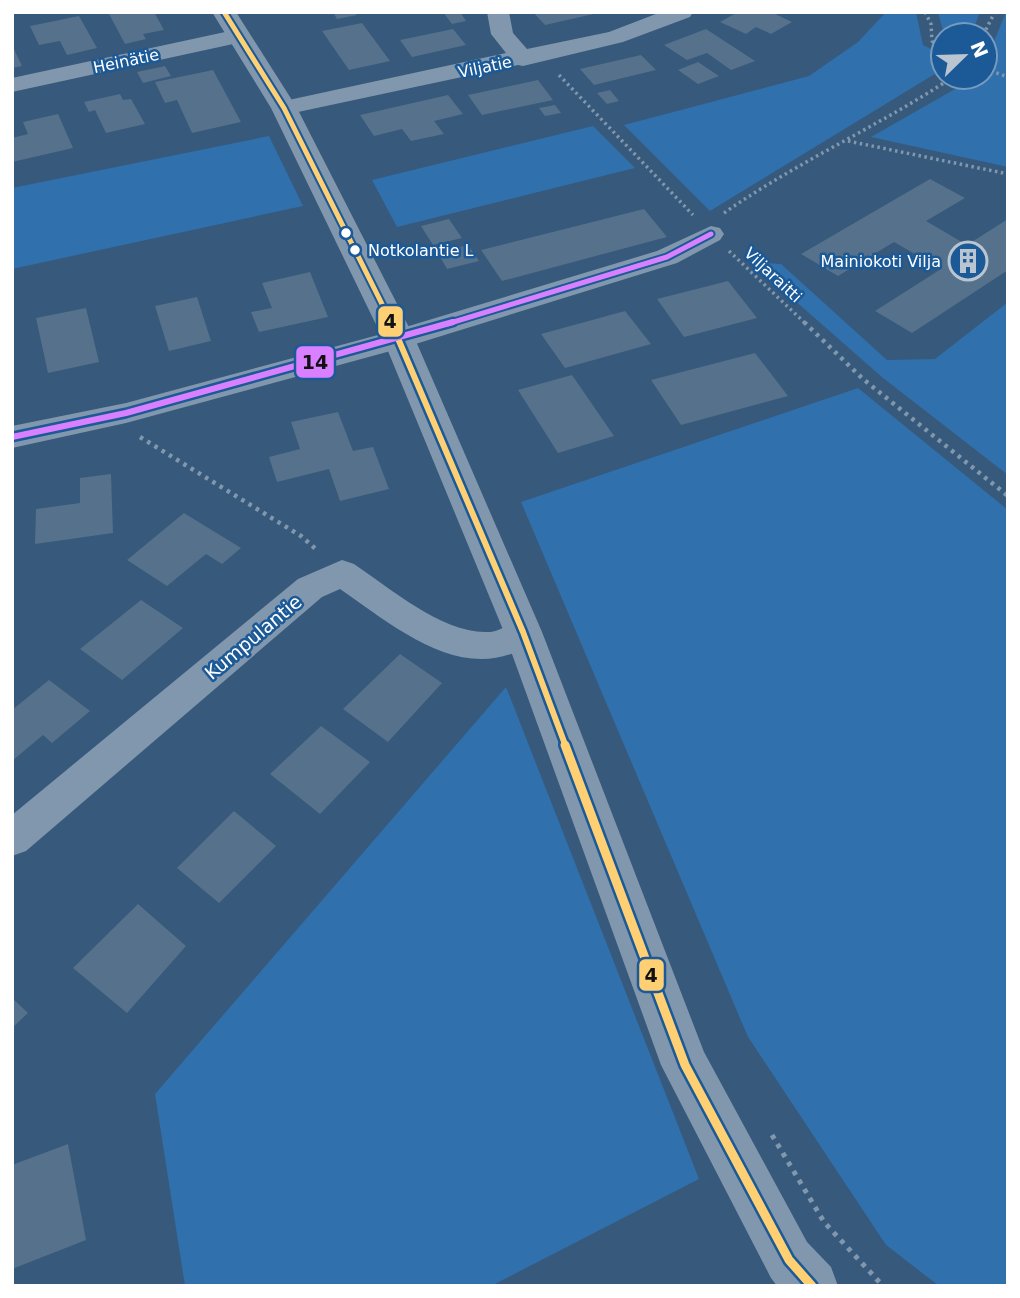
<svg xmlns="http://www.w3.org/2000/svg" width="1020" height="1298" font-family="'DejaVu Sans',sans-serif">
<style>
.green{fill:#3070ac}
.building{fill:#56718b}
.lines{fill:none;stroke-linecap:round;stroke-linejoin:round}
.path-far2{stroke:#8197ad;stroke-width:3.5;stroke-dasharray:2.5 3.5;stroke-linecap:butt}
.path-far1{stroke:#8197ad;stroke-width:4.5;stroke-dasharray:3.5 5;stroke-linecap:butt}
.path{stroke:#8197ad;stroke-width:5;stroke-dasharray:4.5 6;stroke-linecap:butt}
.minor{fill:#8197ad;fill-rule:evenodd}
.tertiary{fill:#8197ad;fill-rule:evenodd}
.bus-1-far2-casing{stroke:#1b5997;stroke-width:9}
.bus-1-far1-casing{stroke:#1b5997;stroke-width:11}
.bus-1-casing{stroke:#1b5997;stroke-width:14}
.bus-2-far1-casing{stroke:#1b5997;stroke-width:9}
.bus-2-casing{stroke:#1b5997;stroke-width:11}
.bus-1-far2{stroke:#fed073;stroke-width:5}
.bus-1-far1{stroke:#fed073;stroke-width:6}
.bus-1{stroke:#fed073;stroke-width:9}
.bus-2-far1{stroke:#d880ff;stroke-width:5}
.bus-2{stroke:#d880ff;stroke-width:6}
.bus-dot{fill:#fff;stroke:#1b5997;stroke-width:2.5}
.labels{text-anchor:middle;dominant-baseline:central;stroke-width:5;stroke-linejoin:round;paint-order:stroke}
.far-street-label{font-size:16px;fill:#fff;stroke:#1b5997}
.far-bus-label{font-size:16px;fill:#fff;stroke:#1b5997;text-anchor:start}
.far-poi-label{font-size:16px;fill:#fff;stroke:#1b5997;text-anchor:end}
.street-label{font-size:19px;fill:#fff;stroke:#1b5997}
.line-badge{stroke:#1b5997;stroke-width:2.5}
.pale-badge-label{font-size:19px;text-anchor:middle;font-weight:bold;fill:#111}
</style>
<rect width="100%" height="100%" fill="#37597b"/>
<path class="green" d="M886,12H916L923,45L943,55V69L710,211L624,125L809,76L858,42Z
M938,12H980L971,35H944Z
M1006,12L1008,167L871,137L976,77H985V63Z
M593,126L635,168L397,227L372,180Z
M269,136L303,206L12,269V188Z
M751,262L781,264L887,360L935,359L1008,302V475L883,378Z
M858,388L1008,510V1286H939L886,1245L748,1037L521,502Z
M506,687L699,1179L491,1286H185L155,1094Z"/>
<path class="building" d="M108,12H154L164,30L143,34L146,39L125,44Z
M333,12H354L357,15L337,19Z
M443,12H460L466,21L452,24Z
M533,12H598V13L545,25Z
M738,12H771L792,22L771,34L756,27L746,34L720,22Z
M79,16L97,48L67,55L60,41L39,45L30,26Z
M362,23L390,61L349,70L322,31Z
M453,29L466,45L412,57L400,40Z
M706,29L755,61L731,70L707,53L687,60L664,45Z
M12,45L22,66L12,68Z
M641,55L656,70L594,85L580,69Z
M698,62L719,76L698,84L678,70Z
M165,66L171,76L143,83L137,72Z
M213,70L241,122L192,133L177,100L165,103L155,82Z
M538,80L553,100L482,115L468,95Z
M610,90L619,101L607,104L597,93Z
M120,94L123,100L131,99L145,124L106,133L95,110L89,112L84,102Z
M448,95L463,114L434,121L444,134L411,141L402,129L374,136L360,115Z
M555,105L561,113L545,116L539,108Z
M58,114L73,148L12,162V138L28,134L23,122Z
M930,179L965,198L926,221L967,245L1008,219V270L912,333L875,311L941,269L894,242L838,276L801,254Z
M644,209L667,237L502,281L481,250Z
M449,219L462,238L433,245L421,226Z
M468,245L479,261L447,269L438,253Z
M310,272L328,317L259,332L251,312L272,308L262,283Z
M728,281L757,318L684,337L657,299Z
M197,297L211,341L169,351L155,306Z
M86,308L99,362L48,373L36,318Z
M625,311L651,344L565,368L541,334Z
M755,353L788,396L681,425L651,380Z
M572,375L614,436L558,453L518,390Z
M338,412L353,451L373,447L389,489L340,501L329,469L277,482L269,457L300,449L291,422Z
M111,474L113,533L35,544L36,509L80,503V478Z
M184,513L241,548L222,564L206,554L167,586L127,560Z
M141,600L183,628L122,680L80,649Z
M400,654L442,683L388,742L343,709Z
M49,680L90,711L52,743L43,735L12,761V710Z
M321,726L370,762L320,814L270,774Z
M234,811L276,846L219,903L177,868Z
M138,904L186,946L127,1013L73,968Z
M12,998L28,1013L12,1028Z
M68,1144L86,1240L12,1269V1165Z"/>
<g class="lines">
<path class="path-far2" d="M925,12L931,24L932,41L943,50
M983,35L995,12
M985,69L1008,77
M559,75L693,215
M848,141L1008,174
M724,213C797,162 879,126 953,77
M729,251L806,324"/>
<path class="path-far1" d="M804,322L863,379L1008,496
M140,437L301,536L318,551"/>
<path class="path" d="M772,1135L824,1222L883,1286"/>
<path class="minor" d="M487,12H509L513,33L527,49L609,32L661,12H693L690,17L623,42L523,66L518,65L284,115L276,113L272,108L276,103L284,101L506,53L491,34Z
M239,29L247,31L250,36L247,41L12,92V78Z
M711,226L720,228L724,234L720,240L677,263L409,346L126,423L12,448V426L126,403L389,332L657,251Z
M342,560L354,564C390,588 443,634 488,632C499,632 512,622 523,618L535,622L540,632C534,644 524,649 511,654C450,676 387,621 340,589L322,597L26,851L12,856V815L298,579Z"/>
<path class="tertiary" d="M212,12H236L297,108L415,339L542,632L704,1052L807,1242L831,1267L838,1286H777L771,1278L661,1065L504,632L383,339L271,108Z"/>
<defs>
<path id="bus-1-far2" d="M224,12L284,108L392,324"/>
<path id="bus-1-far1" d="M391,322L523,632L566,747"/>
<path id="bus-1" d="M565,745L685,1065L789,1260L812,1286"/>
<path id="bus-2-far1" d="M447,324L667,257L711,234"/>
<path id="bus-2" d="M12,437L126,413L453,322"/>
</defs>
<use href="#bus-1-far2" class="bus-1-far2-casing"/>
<use href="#bus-1-far1" class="bus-1-far1-casing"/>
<use href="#bus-1" class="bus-1-casing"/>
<use href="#bus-2-far1" class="bus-2-far1-casing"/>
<use href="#bus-2" class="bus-2-casing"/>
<use href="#bus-1-far2" class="bus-1-far2"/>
<use href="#bus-1-far1" class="bus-1-far1"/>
<use href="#bus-1" class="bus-1"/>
<use href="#bus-2-far1" class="bus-2-far1"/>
<use href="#bus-2" class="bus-2"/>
</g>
<defs>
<symbol id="building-ring" viewBox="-11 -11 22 22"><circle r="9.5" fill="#1b5997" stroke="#b9c5d1" stroke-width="1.5"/><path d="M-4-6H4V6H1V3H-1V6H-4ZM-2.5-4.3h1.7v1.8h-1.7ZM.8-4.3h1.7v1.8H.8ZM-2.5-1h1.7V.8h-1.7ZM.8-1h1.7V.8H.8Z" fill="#b9c5d1"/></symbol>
</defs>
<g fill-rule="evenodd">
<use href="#building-ring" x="946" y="239" width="44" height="44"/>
</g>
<g class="bus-dot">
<circle cx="346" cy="233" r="6"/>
<circle cx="355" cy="250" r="6"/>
</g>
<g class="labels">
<g class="far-street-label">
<text transform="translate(126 61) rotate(-12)">Heinätie</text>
<text transform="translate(485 67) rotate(-12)">Viljatie</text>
<text transform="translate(773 275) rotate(43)">Viljaraitti</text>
</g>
<g class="far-bus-label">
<text x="368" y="250">Notkolantie L</text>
</g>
<g class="far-poi-label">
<text x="941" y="261">Mainiokoti Vilja</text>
</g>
<g class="street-label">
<text transform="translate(253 637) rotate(-40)">Kumpulantie</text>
</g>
</g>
<g class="line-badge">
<rect x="377" y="305" width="27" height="33" rx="7" fill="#fed073"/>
<rect x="295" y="345" width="40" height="34" rx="7" fill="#d880ff"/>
<rect x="638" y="958" width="27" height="34" rx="7" fill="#fed073"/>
</g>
<g class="pale-badge-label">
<text x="390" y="328">4</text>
<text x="315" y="369">14</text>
<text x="651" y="982">4</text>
</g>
<rect width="1020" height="1298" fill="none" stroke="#ffffff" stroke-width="28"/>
<g transform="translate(964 56) rotate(67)"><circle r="33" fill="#1b5997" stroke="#769bc1" stroke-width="2"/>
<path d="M0-5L12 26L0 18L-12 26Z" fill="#b9c5d1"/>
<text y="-10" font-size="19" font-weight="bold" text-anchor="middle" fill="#ffffff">N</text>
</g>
</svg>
